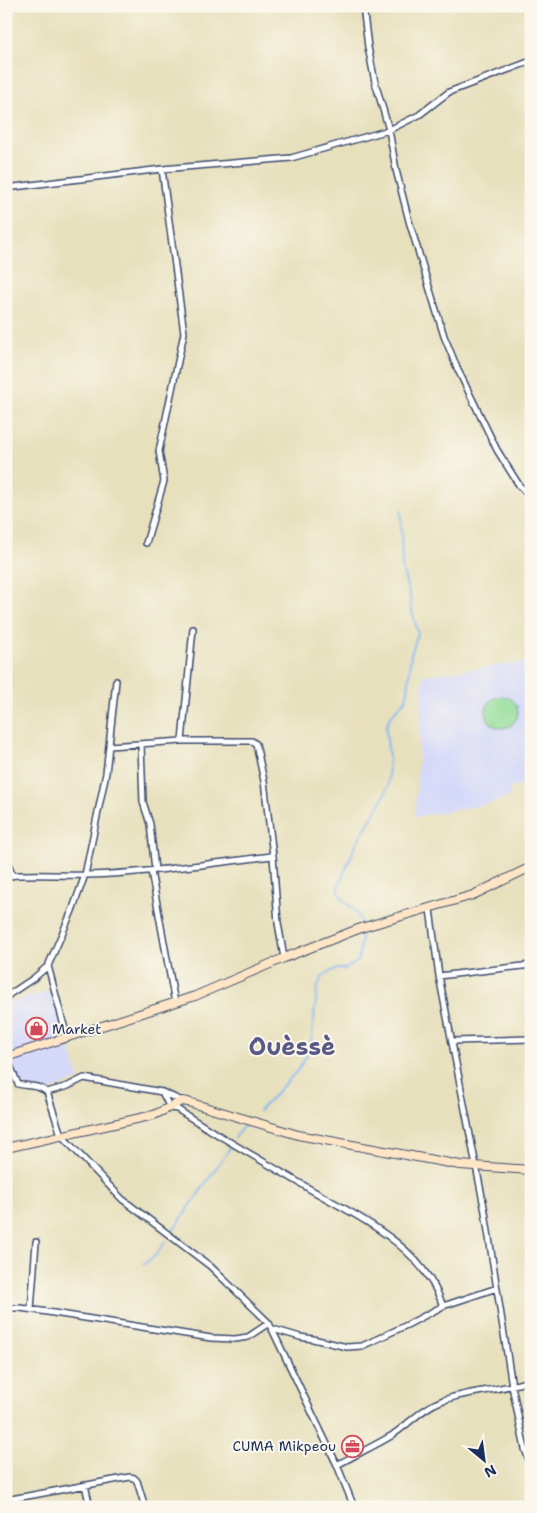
<svg xmlns="http://www.w3.org/2000/svg" width="537" height="1513" font-family="'Shantell Sans',sans-serif">
<style>
.built{fill:#d4d8f9}
.green{fill:#93dd99;stroke:#57867c}
.lines{fill:none;stroke-linecap:round;stroke-linejoin:round}
.stream{stroke:#84b7f1;stroke-width:2}
.street-casing{stroke:#3a4a6c;stroke-width:8}
.secondary-casing{stroke:#3a4a6c;stroke-width:10}
.street{stroke:#fff;stroke-width:5}
.secondary{stroke:#fee5c5;stroke-width:8}
.labels{text-anchor:middle;dominant-baseline:central;stroke-width:4;stroke-linejoin:round;paint-order:stroke}
.poi-label{font-size:14px;fill:#1b2f5e;stroke:#fbf7ec;text-anchor:start}
.town-label{font-size:24px;font-weight:bold;fill:#585a87;stroke:#fbf7ec}
</style>
<rect width="100%" height="100%" fill="#fbf7ec"/>
<filter id="ink" filterUnits="userSpaceOnUse"><feTurbulence type="fractalNoise" baseFrequency=".02" numOctaves="2"/><feDisplacementMap in="SourceGraphic" scale="10" xChannelSelector="R" yChannelSelector="G"/><feConvolveMatrix kernelMatrix="1 2 1 2 8 2 1 2 1" color-interpolation-filters="sRGB"/></filter>
<filter id="wash" filterUnits="userSpaceOnUse"><feTurbulence type="fractalNoise" baseFrequency=".0096" numOctaves="4" result="noise"/><feDisplacementMap in="SourceGraphic" scale="20" xChannelSelector="R" yChannelSelector="G"/><feGaussianBlur stdDeviation="1.12" result="paint"/><feColorMatrix in="noise" values="0 0 0 0 0 0 0 0 0 0 0 0 0 0 0 0 0 1.4 0 .05"/><feComposite in="paint" operator="in"/></filter>
<g filter="url(#wash)">
<rect width="100%" height="100%" fill="#e7e0bd"/>
<path class="built" d="M531,662V782L509,789L511,796L489,804L415,817L423,675Z
M55,991L79,1079L47,1092L18,1084L6,1056V1003Z"/>
<path class="green" d="M486 712a16 16 0 1 1 32 0a16 16 0 1 1-32 0Z"/>
<g class="lines">
<path class="stream" d="M361,922C356,904 341,907 338,887L357,842L383,799L388,786L389,756L386,731L387,724L390,717L406,699L408,691L411,654L418,633L411,607L410,596L402,569L401,510
M259,1111L298,1070L308,1053L311,1045L317,990L319,983L323,976L331,971L338,969H345L358,961L362,934
M235,1138L241,1129L248,1123
M173,1231L230,1148
M143,1265L156,1255L166,1241"/>
</g>
</g>
<g filter="url(#ink)">
<g class="lines">
<defs>
<path id="street" d="M363,6L368,47L375,82L389,130L396,170L409,221L444,336L458,370L497,450L519,485L531,498
M6,188L162,169L291,158L389,130L419,115L449,92L531,61
M146,543L164,481L159,451L184,333L162,169
M182,741L193,629
M141,744L143,802L150,824L155,870
M109,746L182,741H252L256,744L264,781L273,856L278,923L284,958
M6,854L12,876
M151,871L175,1003
M6,876C33,873 60,876 87,875C149,873 211,863 273,856
M430,909L439,976L485,1212L512,1386L525,1449L531,1466
M48,966L67,1037
M439,976L531,965
M6,998L10,994L34,978L48,966L72,911L85,875L106,773L116,681
M453,1041L531,1039
M6,1056L18,1084C29,1087 37,1084 47,1092L61,1135L122,1199L210,1266L269,1323L337,1465L354,1507
M47,1092L68,1086L84,1078L162,1092L182,1101
M162,1092L170,1108L177,1109C219,1137 265,1162 308,1188C360,1218 422,1245 443,1306
M6,1308H20L41,1311L211,1338L235,1339L248,1337L269,1323
M31,1310L36,1242
M273,1329L300,1337L313,1339L347,1347L362,1346L407,1325L443,1306L497,1288
M337,1465C355,1455 374,1446 391,1436C408,1425 422,1408 441,1401C470,1390 502,1391 531,1380
M85,1485L90,1507
M6,1500L130,1477L134,1478L137,1481L145,1507"/>
<path id="secondary" d="M6,1057L195,996L284,958L361,928L473,895L531,867
M6,1148L154,1115L182,1101L188,1102L298,1135L460,1165L531,1170"/>
</defs>
<use href="#street" class="street-casing"/>
<use href="#secondary" class="secondary-casing"/>
<use href="#street" class="street"/>
<use href="#secondary" class="secondary"/>
</g>
</g>
<defs>
<symbol id="shop-ring" viewBox="-11 -11 22 22"><circle r="9.5" fill="#fbf7ec" stroke="#d1495b" stroke-width="1.5"/><path d="M-5-2.5h2.3a2.7 3.5 0 0 1 5.4 0H5L5.5 6h-11ZM-1.5-2.5h3a1.5 2.3 0 0 0-3 0Z" fill="#d1495b"/></symbol>
<symbol id="office-ring" viewBox="-11 -11 22 22"><circle r="9.5" fill="#fbf7ec" stroke="#d1495b" stroke-width="1.5"/><path d="M-6-3h4V-5.5h4V-3h4V5H-6ZM-1-4.5V-3h2v-1.5ZM-6 0V1H6V0Z" fill="#d1495b"/></symbol>
</defs>
<g fill-rule="evenodd">
<use href="#shop-ring" x="24" y="1016" width="25" height="25"/>
<use href="#office-ring" x="340" y="1434" width="25" height="25"/>
</g>
<g class="labels">
<g class="poi-label">
<text x="52" y="1029">Market</text>
<text x="336" y="1446" text-anchor="end">CUMA Mikpeou</text>
</g>
<g class="town-label">
<text x="292" y="1047">Ouèssè</text>
</g>
</g>
<rect width="537" height="1513" fill="none" stroke="#fbf7ec" stroke-width="25"/>
<g transform="translate(484 1460) rotate(151)" stroke="#fbf7ec" stroke-width="4" paint-order="stroke">
<path d="M0-4L9 19L0 12L-9 19Z" fill="#1b2f5e"/>
<text y="-8" font-size="14" font-weight="bold" text-anchor="middle" fill="#1b2f5e">N</text>
</g>
</svg>
